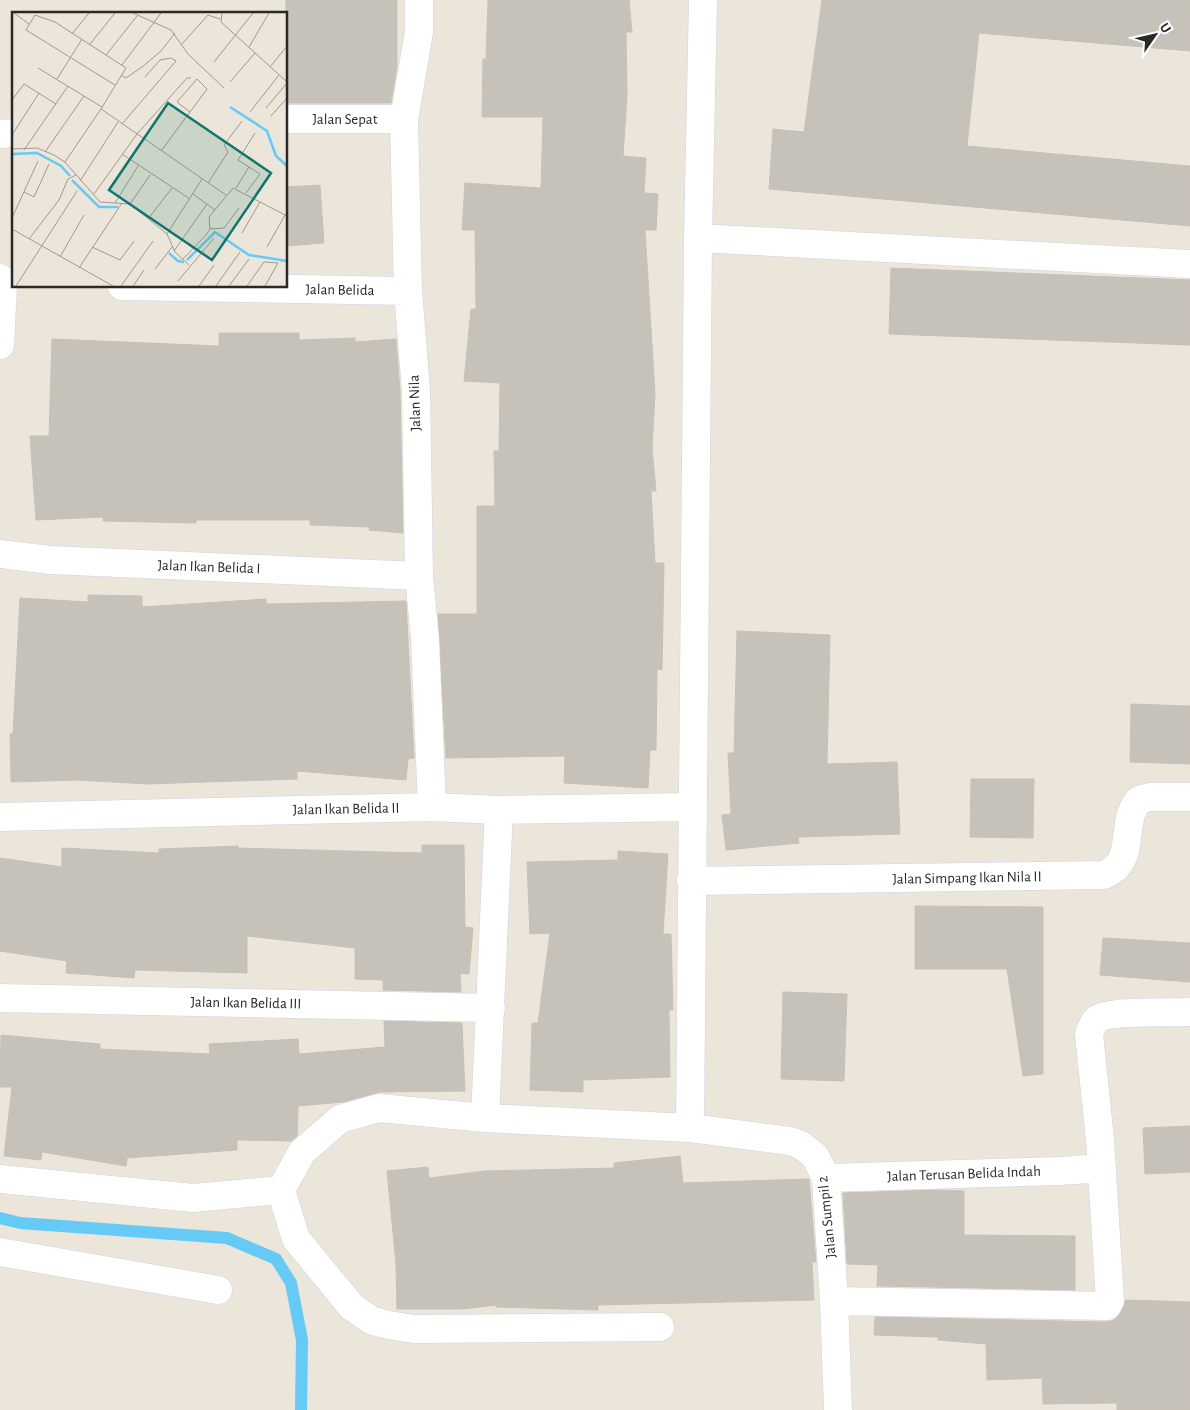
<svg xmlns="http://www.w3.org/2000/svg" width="1190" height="1410" font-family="'Alegreya Sans',sans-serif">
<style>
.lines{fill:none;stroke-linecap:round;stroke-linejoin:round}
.stream{stroke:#65caf6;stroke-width:12}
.building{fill:#c7c2b9;stroke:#c8c1b3}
.street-casing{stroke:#cfd2e3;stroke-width:29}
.street{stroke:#fff;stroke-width:28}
.labels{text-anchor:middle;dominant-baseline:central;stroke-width:5;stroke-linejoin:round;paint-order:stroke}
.street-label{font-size:15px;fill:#292929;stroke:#fff}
.inset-river{fill:none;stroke:#65caf6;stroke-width:2.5}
.inset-road{fill:none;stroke:#9e9a93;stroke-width:1}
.view{fill:#0f766e;fill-opacity:0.15;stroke:#0f766e;stroke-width:2.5}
.inset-edge{fill:none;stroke:#292929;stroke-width:2.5}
</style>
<rect width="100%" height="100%" fill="#ece5d9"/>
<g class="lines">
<path class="stream" d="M0,1218L20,1223L227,1238L276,1259L291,1283L302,1340L301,1410"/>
</g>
<path class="building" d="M286,0H397V66L391,103H286Z
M488,0H629L632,32H626L627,95L623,156L646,158L644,193L658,194L656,230H645L655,394L652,448L656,491H651L655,563H664L662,670L657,669L656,750H650L648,788L564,783L565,756L446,758L438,614H477V506H495L494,451H499L500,383L464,381L471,309H476L475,230H462L465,183L541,188L543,117H482L483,59H486Z
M822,0H1190V51L979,33L967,146L1190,166V226L769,189L773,129L804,132Z
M320,185L324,243L286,246V187Z
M891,268L1190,280V345L889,334Z
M219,333H299V340L355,338V342L396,339L400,391L403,533L369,530L370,527L310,525V520H196V523L103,521V517L36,520L30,436H49L52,339L219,346Z
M88,595L142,596V607L266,599V604L406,601L414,758L408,759L406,780L297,771V779L147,784L78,780L11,782L10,734H13L20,598L88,602Z
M737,631L830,635L827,764L897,762L900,834L798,837L799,843L726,850L722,815L731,814L728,753H734Z
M1131,704L1190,706V764L1130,762Z
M971,779H1034L1033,838L970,837Z
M422,845H464L465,927L473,928L469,974L460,973L461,992L383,990V980L355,979V948L247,936V973L135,970L134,978L66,973L67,961L0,951V858L62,867V848L159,853V849L238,846V848L422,853Z
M618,851L668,854L663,934H671L673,1010H669L670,1077L583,1080V1092L530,1090L532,1023H538L550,933L530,934L527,862L618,860Z
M915,906L1043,907V1074L1023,1076L1007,969H915Z
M1103,938L1190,943V982L1100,975Z
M783,992L847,994L844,1081L781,1079Z
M384,1021L462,1023L465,1091L380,1092L343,1102L298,1106L297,1136L291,1141L237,1140V1150L127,1158L126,1166L42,1152L41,1160L4,1156L12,1087H0L1,1035L100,1044V1049L210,1054L209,1044L298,1039L299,1054L385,1047Z
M1190,1126V1172L1145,1174L1143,1128Z
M680,1156L683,1183L809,1179L816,1262H812L814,1300L598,1305V1310L496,1307V1305L462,1309H397L396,1264L387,1171L428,1167L429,1178L485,1171L614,1168V1163Z
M937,1190L964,1191V1235L1075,1236V1290L877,1286L878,1265L847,1264L843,1193Z
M1126,1300L1190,1302V1410H1117V1403L1043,1404L1042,1378L987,1380L986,1344L938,1340V1337L874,1335L875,1317L1107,1322L1114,1320L1120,1314Z"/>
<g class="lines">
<defs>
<path id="street" d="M419,0V32L404,119L408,291L416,390L419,576L425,639L432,807
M286,119H404
M0,134L14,133
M698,238L1190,264
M0,278L3,285L0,345
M122,286L408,291
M0,554L50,560L419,576
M0,817L432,807L499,810L692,807
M691,881L1104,875C1139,860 1118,824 1139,800L1150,797H1190
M0,998L491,1008
M485,1118L499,810
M690,1128L698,238L703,0
M826,1178L1060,1171L1102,1168
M0,1179L193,1198L281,1190
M0,1252L218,1290
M834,1301L1107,1306L1110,1301L1100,1139L1089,1034C1091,1029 1093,1023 1096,1020C1107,1010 1173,1013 1190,1012
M660,1327L414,1329L388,1325L371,1320L352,1307L296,1239L281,1190L302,1152L340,1119L379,1108L485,1118L690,1128L790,1141L801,1145L815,1156L826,1178L834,1301L838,1410"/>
</defs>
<use href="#street" class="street-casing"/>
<use href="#street" class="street"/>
</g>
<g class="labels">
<g class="street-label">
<text x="345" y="119">Jalan Sepat</text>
<text transform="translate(340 290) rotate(1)">Jalan Belida</text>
<text transform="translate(415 403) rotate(-92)">Jalan Nila</text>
<text transform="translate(209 567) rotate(2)">Jalan Ikan Belida I</text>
<text transform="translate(346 809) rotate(-1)">Jalan Ikan Belida II</text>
<text transform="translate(967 878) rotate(-1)">Jalan Simpang Ikan Nila II</text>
<text transform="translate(246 1003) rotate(1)">Jalan Ikan Belida III</text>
<text transform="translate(964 1174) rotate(-2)">Jalan Terusan Belida Indah</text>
<text transform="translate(827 1217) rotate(-96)">Jalan Sumpil 2</text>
</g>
</g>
<g transform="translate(12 12)">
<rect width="275" height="275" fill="#ece5d9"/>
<path class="inset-river" d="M218,95L255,119L264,144L275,154M0,142L25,141L49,154L58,164M60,168L87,195H106M157,241L166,249L172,250M175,248L203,220L237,243L275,249"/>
<path class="inset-road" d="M2,1L17,12M121,1L159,18L176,42L212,76M210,1L209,10L275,70M60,22L77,1M78,32L103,1M170,32L196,3L208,7M237,35L257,1M94,43L125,4M202,50L241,1M110,53L149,1M258,55L275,34M26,56L90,95M109,63L114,66L130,55L149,39L163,21M45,67L70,27M218,70L243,41M0,88L12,72L44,92M254,96L275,71M89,97L214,183M238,100L267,63M259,104L275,86M110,112L164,49L159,46L148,48L133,65M0,123L27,81M0,137L25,136L42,143L53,150L88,190L118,192L155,222L163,240L177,253M12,138L56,74M149,139L152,135L195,77L185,67L165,90L178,100M33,140L72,84M110,142L178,187M53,150L89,97L114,56L43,10L23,3L14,18L103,73M68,169L106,110M196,171L216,140L212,133L230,109M224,176L237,155M12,180L22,185L37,152M234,181L248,162L226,148L243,121M82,182L125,122L175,66H179M181,182L203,198M103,191L126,154M118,192L138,163M0,206L26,149M136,207L160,176M0,217L101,274M198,217L212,216L227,196M230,221L248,190M155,222L190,167M17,227L47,188L56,167L64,163M80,235L108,248L122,229M255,235L273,203M162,239L195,192M48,245L72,203M171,247L194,223L198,217L197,205L221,176L275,204M67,256L110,191M143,257L160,235M166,269L202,226M4,274L65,179M109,274L141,229M121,274L132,258M187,274L202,253M204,274L228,240M217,274L237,247M235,274L252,250L266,251L253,274"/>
<path class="view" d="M156,91L259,161L200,248L97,178Z"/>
<rect width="275" height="275" class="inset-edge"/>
</g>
<g transform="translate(1155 35) rotate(56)" stroke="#ffffff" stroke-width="4" paint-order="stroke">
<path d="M0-4L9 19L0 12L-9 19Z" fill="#292929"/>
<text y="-8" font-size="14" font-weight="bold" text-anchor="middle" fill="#292929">U</text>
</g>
</svg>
